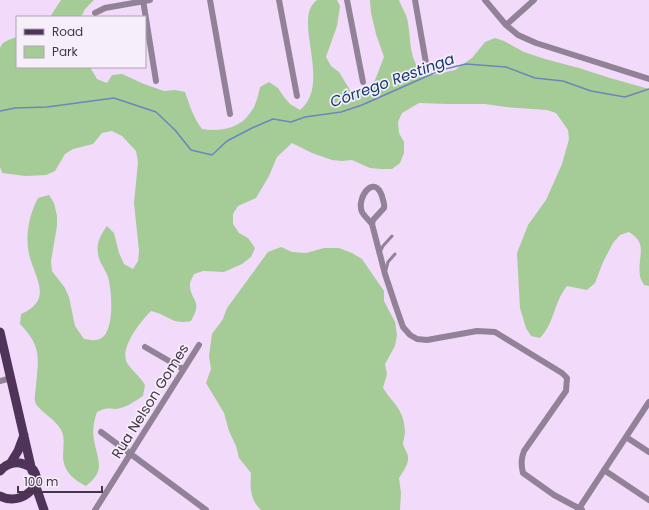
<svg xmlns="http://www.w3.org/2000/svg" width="649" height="510" font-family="Poppins,sans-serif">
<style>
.green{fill:#a5cc96}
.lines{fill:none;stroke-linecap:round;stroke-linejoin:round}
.stream{stroke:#6c86b9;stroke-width:1.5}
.lane{stroke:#928298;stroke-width:3}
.street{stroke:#928298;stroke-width:6}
.primary{stroke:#4f3358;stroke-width:9}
.labels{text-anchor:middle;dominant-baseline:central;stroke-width:3.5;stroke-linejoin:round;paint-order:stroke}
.street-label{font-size:14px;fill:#45354a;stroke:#f6eef9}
.water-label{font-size:15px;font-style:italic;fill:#113b72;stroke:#f6eef9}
</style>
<rect width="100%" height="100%" fill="#f2dafb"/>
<path class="green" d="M61,0H94L85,9L81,17H50Z
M317,0H337L340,6L337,26L326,57L331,66L339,72L350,90L360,92L370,89L375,80L384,57L376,34L371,13L370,0H399C401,6 405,12 407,18C412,39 407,55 423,75H433L455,70L472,58L485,42L495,38L504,41L524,52L545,59L579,68L610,78L649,89V286L644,285C643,282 640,279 640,276C637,256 649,244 629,232L620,235L613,243L603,262L595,283L587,290L567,286C553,304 555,322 540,338L531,336L526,328L520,308L517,253L528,225L546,200L562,164L569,139L568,130L556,113L547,110L506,107L485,104H449L419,103L402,113L398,122L399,133L404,142V153L400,163L392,169H381L370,168L352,160L342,161L332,160L312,153L292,143L277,157L269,176L256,198L238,206L233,214V224L239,233L248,238L255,248L251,257L242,264L224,272L203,271L194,274C193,276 191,280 190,283C189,301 204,299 191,321C171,325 169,315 151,311C141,321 119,348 127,363C132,371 140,376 145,385L143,396C135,401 126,408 116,409C106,409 108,407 97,412C94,421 92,430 94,440C98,462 106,470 86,486C74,480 63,471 63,456C63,448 65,440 62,432C57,419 36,410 35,401C34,396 36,390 36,385C39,356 41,346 20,324L21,314C57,298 31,275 28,248C26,231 30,213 38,198L49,195L54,203L57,216V226L51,261L52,271L65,288L69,297L75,326L84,339C91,340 98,342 104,336C114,325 112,291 108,277C105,269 99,262 98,254C96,243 101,234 107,226L114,233L119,253L124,264L133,269L138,261L139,251L134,203L138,162L136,151L122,136L112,131L102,133L93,144L73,149L65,154L55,171L46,175L26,176L2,173L0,167V48C2,41 11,39 17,37V67H90L97,79L107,83L112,75L122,74L144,84L164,91L175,90L185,92C190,106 193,117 202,129C218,132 240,129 250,113C256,106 258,96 260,87L269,82L278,88L284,97L290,104L300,110C333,83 291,18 317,0Z
M281,247L292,252L306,253L324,248H339L352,253L362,259L384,291V301L395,322L397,335L395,346L385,364L387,374L383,388C394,405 404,409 405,432C405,436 403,440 403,444C404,448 407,452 408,456C409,465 403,471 399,478L401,493L400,510H261C250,500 250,486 251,473L239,458L236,446L229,431L224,413L206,383L211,369L209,356L212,334L223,319L227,308L268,252Z"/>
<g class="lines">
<path class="stream" d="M0,111L15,108L47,107L114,98L156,112L175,130L191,150L212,155L227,141L252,128L273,119L291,122L305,117L341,112L362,105L441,70L466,64L506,67L535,78L563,81L591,91L625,97L649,89"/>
<path class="lane" d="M380,252L383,246L392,236
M386,270L388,262L395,254"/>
<path class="street" d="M143,0L156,81
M210,0L230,114
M279,0L297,96
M347,0L363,82
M415,0L426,63
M485,0L506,25L518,35L536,43L649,79
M95,13L105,8L150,0
M506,25L534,0
M372,224C369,220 364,216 362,212C356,198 374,173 382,196C383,201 385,204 384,208L373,220L372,224L385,274L396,307L403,327L410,335L417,339L427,340L477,331L495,332L562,373L567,378L566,391L524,451C521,459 521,464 523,473L554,495L582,510
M145,347L183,369
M0,381L11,378
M101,432L206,510
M626,437L649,452
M604,470L649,500
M95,510L199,345
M578,510L649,402"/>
<path class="primary" d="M0,332L32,471
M10,464L18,451L24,435
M0,471C5,465 12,462 20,463C54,470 28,510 0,496
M36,487L44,510"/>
</g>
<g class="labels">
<g class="street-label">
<text transform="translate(150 401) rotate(-58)">Rua Nelson Gomes</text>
</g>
<g class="water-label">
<text transform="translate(392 80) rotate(-20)">Córrego Restinga</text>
</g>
</g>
<rect x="16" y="16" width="130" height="52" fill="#f6eef9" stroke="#afa4b3"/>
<rect x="24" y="29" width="20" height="6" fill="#4f3358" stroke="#afa4b3"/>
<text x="52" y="36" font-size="12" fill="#45354a">Road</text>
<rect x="24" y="46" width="20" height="12" fill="#a5cc96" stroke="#afa4b3"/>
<text x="52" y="56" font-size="12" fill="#45354a">Park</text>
<path d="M18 486v6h84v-6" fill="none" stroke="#45354a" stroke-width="2"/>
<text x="24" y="486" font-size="12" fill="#45354a" stroke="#f6eef9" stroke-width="3" paint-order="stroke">100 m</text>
</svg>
